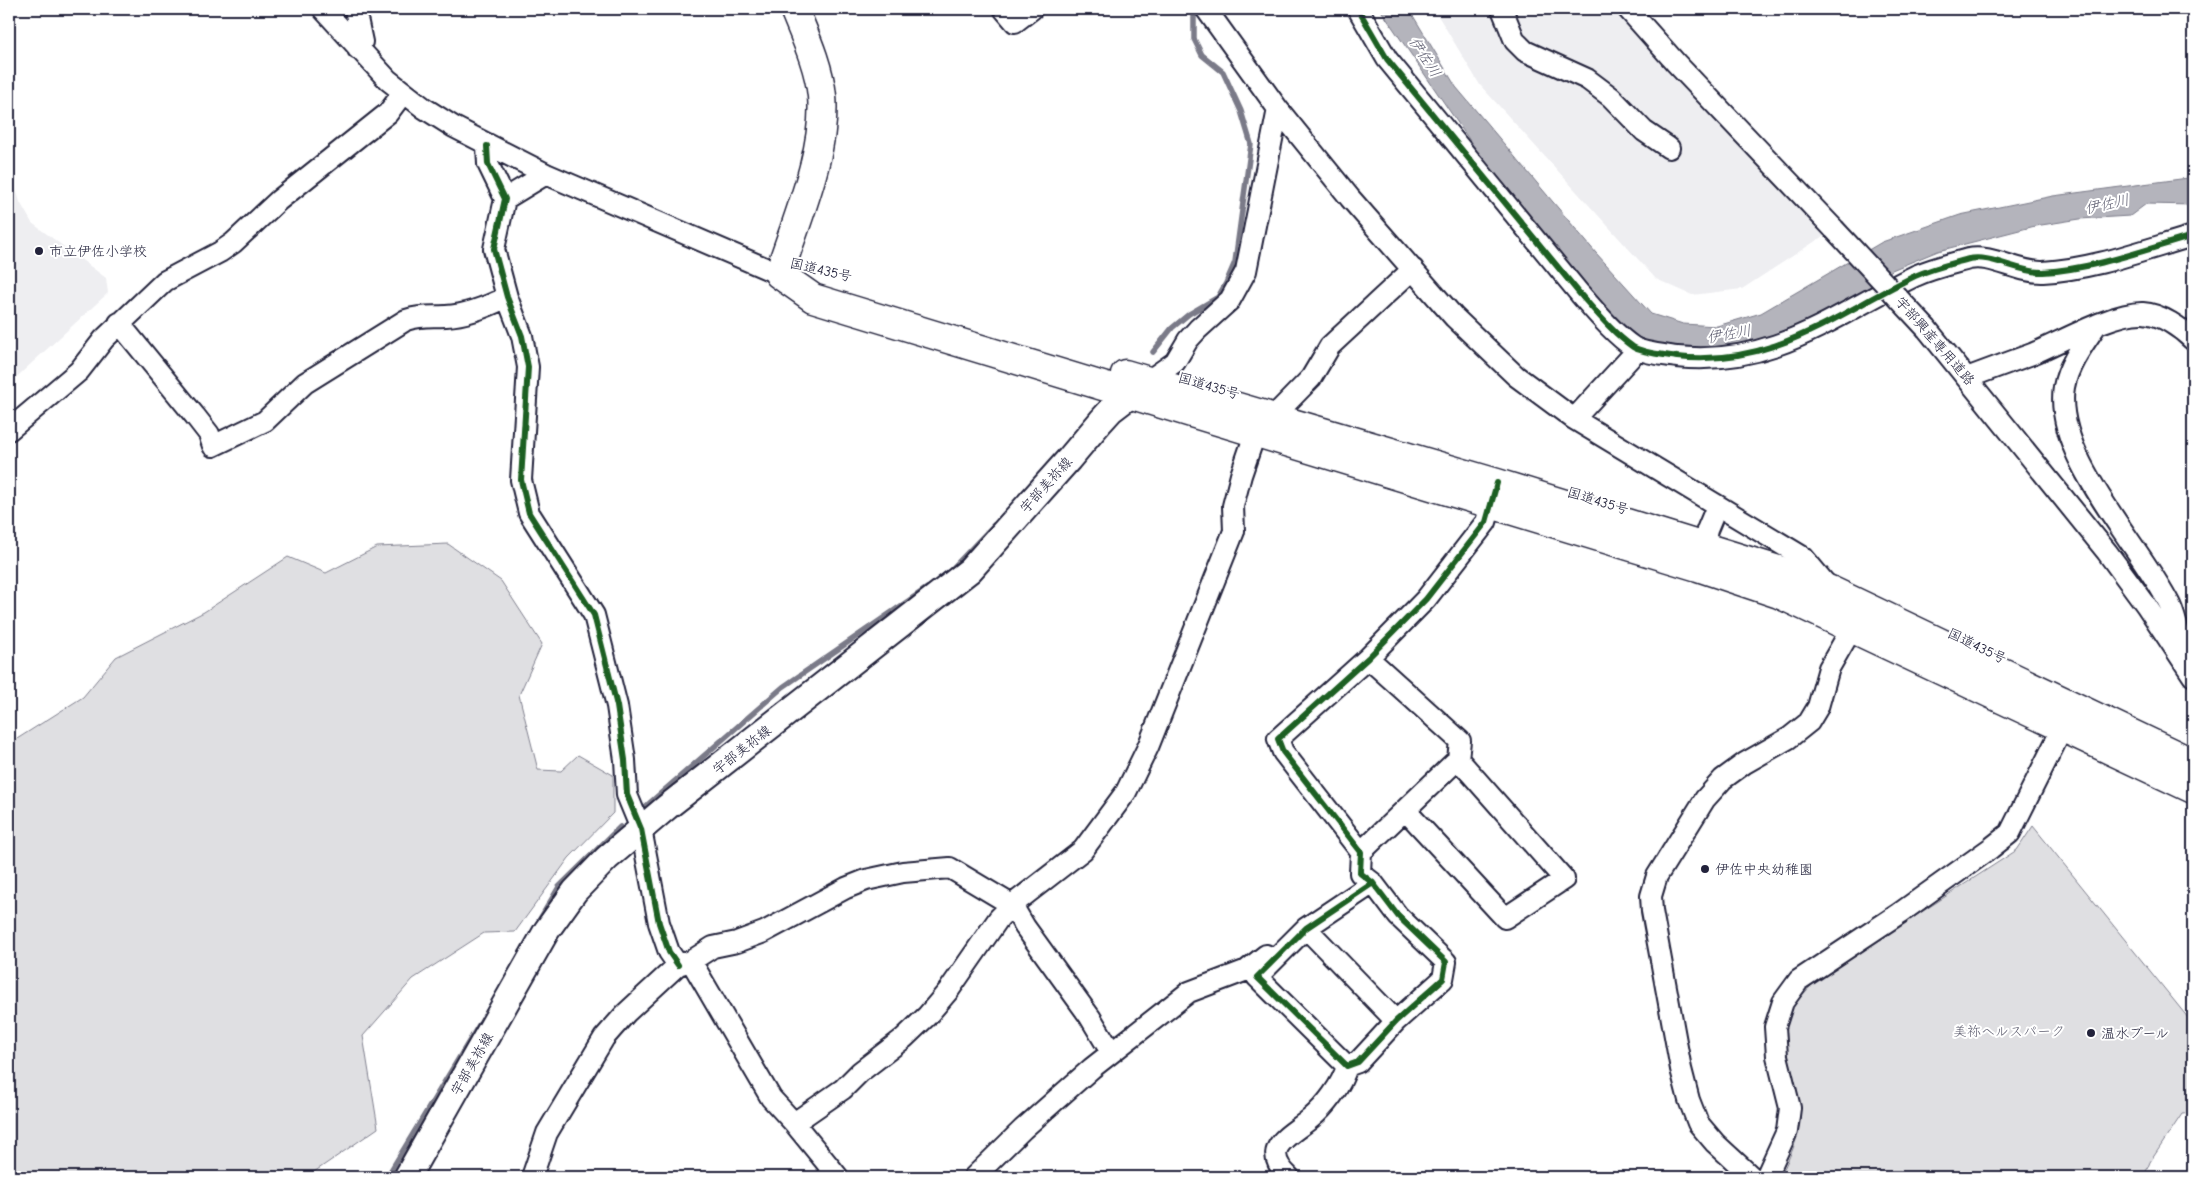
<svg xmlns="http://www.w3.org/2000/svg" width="2202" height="1186" font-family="'Comic Neue','Klee One',sans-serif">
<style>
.built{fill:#eeeef1}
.green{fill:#dfdfe2;stroke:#80808e}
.water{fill:#b4b4bc;stroke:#7a7a88}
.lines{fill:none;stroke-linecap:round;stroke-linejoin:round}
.stream{stroke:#7a7a88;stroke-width:5.5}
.minor-casing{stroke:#22223b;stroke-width:24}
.major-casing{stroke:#22223b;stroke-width:29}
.highway-casing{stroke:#22223b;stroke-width:31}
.minor{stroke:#fff;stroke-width:20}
.major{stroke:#fff;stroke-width:25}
.highway{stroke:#fff;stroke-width:28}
.minor-bridge-casing{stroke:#22223b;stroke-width:24;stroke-linecap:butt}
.minor-bridge{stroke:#fff;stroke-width:20}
.cycleway-casing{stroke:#fff;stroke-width:9}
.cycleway{stroke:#1b5e20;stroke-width:6}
.poi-dot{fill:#22223b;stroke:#fff;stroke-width:2}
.labels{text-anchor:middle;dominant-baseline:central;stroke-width:4;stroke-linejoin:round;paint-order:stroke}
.poi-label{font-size:14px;fill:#22223b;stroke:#fff;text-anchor:start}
.street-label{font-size:14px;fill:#22223b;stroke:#fff}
.park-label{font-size:14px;fill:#5b5b6d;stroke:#fff}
.water-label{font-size:15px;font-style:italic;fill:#5c5c6f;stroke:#fff}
</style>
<rect width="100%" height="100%" fill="#fff"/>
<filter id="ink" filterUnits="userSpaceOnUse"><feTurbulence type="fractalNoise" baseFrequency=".02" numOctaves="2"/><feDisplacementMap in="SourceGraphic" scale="10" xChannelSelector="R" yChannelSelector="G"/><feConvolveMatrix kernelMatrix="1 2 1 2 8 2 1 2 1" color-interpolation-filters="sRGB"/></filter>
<g filter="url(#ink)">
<path class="built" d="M1434,9H1628L1834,229L1742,289L1692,295L1656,279L1480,85Z
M9,164L20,202L32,223L106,278L108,293L9,384Z"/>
<path class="green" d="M448,544L501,581L542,644L519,695L538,770L561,771L578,755L613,775V813L569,858L515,932L484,933L413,979L363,1036L378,1128L314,1172V1177H9V744L83,697L116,657L204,612L288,557L326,573L377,547Z
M2033,826L2193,1024V1113L2182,1114L2150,1162L2144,1177H1780C1790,1156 1803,1132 1800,1107C1797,1085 1780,1045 1785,1024C1789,1007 1805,992 1817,980L2017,850Z"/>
<path class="water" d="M1380,9H1409L1456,87L1596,253L1651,314L1683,324L1717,326L1761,313L1882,242L1960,215L2053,196L2188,178L2193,181V205L2146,204L2130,216L2080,219L2035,226L1938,251L1892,270L1865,292L1794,330L1754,343L1691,350L1654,345L1629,334L1609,314L1507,195Z"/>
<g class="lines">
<path class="stream" d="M1153,352L1172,328L1189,314L1218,297L1226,283L1235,262L1251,144L1241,111L1223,72L1202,55L1194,39V13L1189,9
M952,569L994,525
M645,807L783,687L927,588
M540,919L559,887L620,827
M387,1177L479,1025"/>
<defs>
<path id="minor" d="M323,9L388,80L424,108L454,127L546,174L779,274
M355,9L362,42L358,49
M1004,9L1015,22L1032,9
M1206,9L1278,109L1350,198L1454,317L1516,376L1574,419L1803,557L1829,588
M1358,9L1387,59L1580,294C1596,312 1613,333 1633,347C1642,353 1666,355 1677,357C1774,367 1834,315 1915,276C1933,268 1951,264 1969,259C1991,254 2019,273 2043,272C2094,269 2144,250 2193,236
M1502,9L1515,41L1525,51L1587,79L1611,97L1644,131L1669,148
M1628,9L1676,63L1834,229
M487,146L488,164L505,199L494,249L507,297L522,336L528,367L521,480L529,513L594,615L617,706L625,760L627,795L641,829L659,923L669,952L678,965
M505,199L546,174
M119,323L195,416L209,434L213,446L265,421L305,383L406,320C423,315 430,317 446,316C466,315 489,306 507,297
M2095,327C2083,345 2068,365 2064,387C2053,457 2140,544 2170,605C2176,618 2179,635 2183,649
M1927,329L2107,552L2146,605L2193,676
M1967,378C1988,370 2010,362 2032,354C2061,342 2113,312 2143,313C2161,314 2181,328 2193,340
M1148,381L1175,362L1188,340L1198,329L1230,300L1246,271L1278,109
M1273,417L1311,378L1330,346L1413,269
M1574,419L1631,357L1635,348
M9,430L79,371L104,339L165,281L220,252L233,243L279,200L388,113L403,93
M1701,558L1707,530L1717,506
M1406,811L1505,918L1564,879L1458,759
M1361,852L1458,759L1460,741L1368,658
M1373,883L1306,928L1257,977L1347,1066L1358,1062L1396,1021L1443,979L1446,962L1398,916L1373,883L1360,873L1361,852L1283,752L1278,739L1368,658L1426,599L1486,522L1495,492
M1306,928L1396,1021
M691,961L771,1098L794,1123L838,1177
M794,1123L843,1089L860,1072L904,1038L927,1016L949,990L999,918L1012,905L1083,850L1126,792L1148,747L1234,531L1233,506L1241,475L1255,434
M532,1177L547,1133L604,1038L626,1013L678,965L691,961L713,947L737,942L764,932L846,888L866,880L903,872L950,868L1012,905L1025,927L1090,1017L1111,1052
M974,1177L1023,1129L1092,1068L1189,992L1247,970L1266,955
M1289,1177C1259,1148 1288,1137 1310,1119C1325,1107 1342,1085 1347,1066
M1752,1177L1715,1143L1698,1123L1689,1100L1681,1069L1652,911L1651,896L1657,876L1705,799L1723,779L1745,763L1789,738L1809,722L1818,707L1829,668L1852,628
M1766,1177L1787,1131L1790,1108L1777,1056L1775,1027L1783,1002L1799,980L1900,913L1991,848L2010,833L2069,715"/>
<path id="major" d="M407,1177L547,930L575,891L607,858L667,807L970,570L1069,459L1101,421L1111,410L1145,384"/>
<path id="highway" d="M779,274L813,298L1698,567L1779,594L2193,789
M779,274C796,221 827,151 822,96C819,66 805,36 794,9
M1125,374L1497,483L1785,572L1830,590L2193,763"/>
</defs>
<use href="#minor" class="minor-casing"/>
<use href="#major" class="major-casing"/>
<use href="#highway" class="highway-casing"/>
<use href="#minor" class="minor"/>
<use href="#major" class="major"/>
<use href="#highway" class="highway"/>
<defs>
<path id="minor-bridge" d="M1834,229L1927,329"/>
</defs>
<use href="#minor-bridge" class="minor-bridge-casing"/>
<use href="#minor-bridge" class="minor-bridge"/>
<defs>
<path id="cycleway" d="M1358,9L1387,59L1580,294C1596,312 1613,333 1633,347C1642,353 1666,355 1677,357C1774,367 1834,315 1915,276C1933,268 1951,264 1969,259C1991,254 2019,273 2043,272C2094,269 2144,250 2193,236
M487,146L488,164L505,199L494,249L507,297L522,336L528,367L521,480L529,513L594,615L617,706L625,760L627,795L641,829L659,923L669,952L678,965
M1373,883L1306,928L1257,977L1347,1066L1358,1062L1396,1021L1443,979L1446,962L1398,916L1373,883L1360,873L1361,852L1283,752L1278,739L1368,658L1426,599L1486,522L1497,483"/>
</defs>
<use href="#cycleway" class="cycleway-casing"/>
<use href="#cycleway" class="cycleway"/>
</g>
</g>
<g class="poi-dot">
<circle cx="39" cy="251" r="5"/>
<circle cx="1705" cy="869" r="5"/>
<circle cx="2091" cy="1033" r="5"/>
</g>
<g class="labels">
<g class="poi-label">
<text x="49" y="251">市立伊佐小学校</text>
<text x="1715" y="869">伊佐中央幼稚園</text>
<text x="2101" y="1033">温水プール</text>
</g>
<g class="street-label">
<text transform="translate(821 270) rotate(13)">国道435号</text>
<text transform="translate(1935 341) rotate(49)">宇部興産専用道路</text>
<text transform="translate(1209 386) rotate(16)">国道435号</text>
<text transform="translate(1046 485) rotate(-48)">宇部美祢線</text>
<text transform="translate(1598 501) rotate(17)">国道435号</text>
<text transform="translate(1977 646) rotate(26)">国道435号</text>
<text transform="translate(742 750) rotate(-38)">宇部美祢線</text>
<text transform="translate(472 1064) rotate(-60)">宇部美祢線</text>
</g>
<g class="park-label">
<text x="2009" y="1031">美祢ヘルスパーク</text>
</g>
<g class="water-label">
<text transform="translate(1425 57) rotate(57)">伊佐川</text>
<text transform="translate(2107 204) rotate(-12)">伊佐川</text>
<text transform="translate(1729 334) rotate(-10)">伊佐川</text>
</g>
</g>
<rect width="2202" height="1186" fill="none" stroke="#fff" stroke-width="30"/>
<rect x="15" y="15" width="2172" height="1156" fill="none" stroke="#22223b" stroke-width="2" filter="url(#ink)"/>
</svg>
